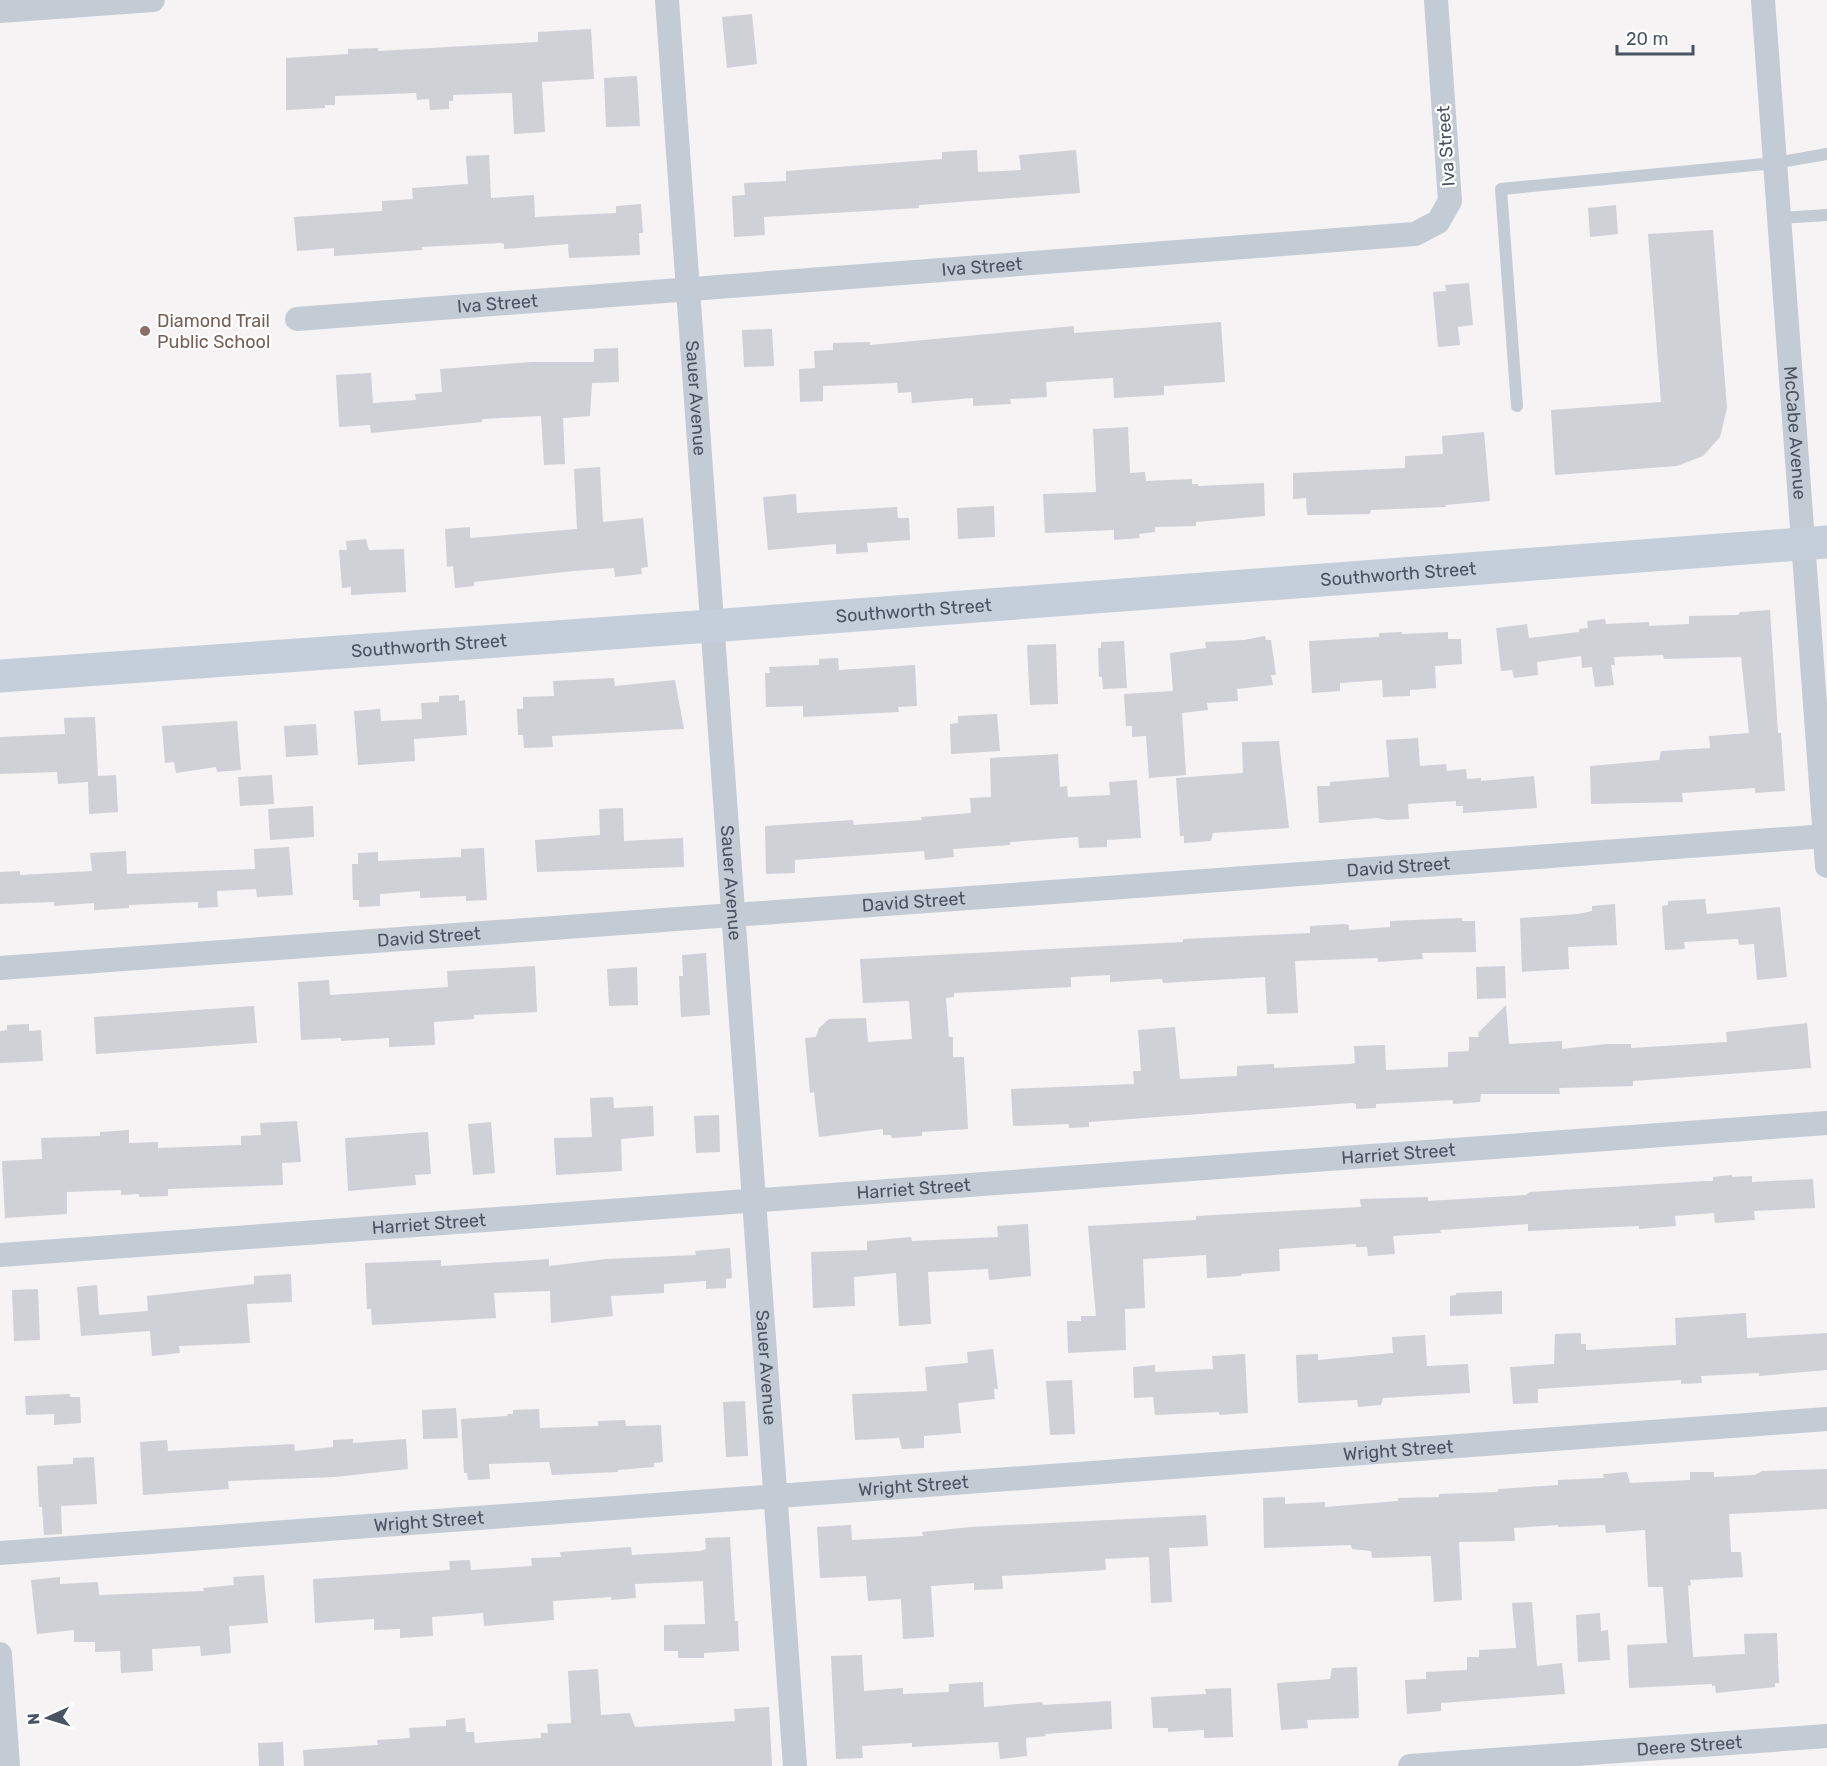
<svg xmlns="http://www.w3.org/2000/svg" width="1827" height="1766" font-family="Rubik,sans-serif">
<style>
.building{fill:#cfd1d7}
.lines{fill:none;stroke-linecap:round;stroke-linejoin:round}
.service{stroke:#c3cbd4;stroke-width:12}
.minor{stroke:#c3cbd4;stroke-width:24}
.secondary{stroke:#c5cedb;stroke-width:33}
.education-dot{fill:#8d6e63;stroke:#fff;stroke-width:2}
.labels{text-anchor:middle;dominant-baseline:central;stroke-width:4.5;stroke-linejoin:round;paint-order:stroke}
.street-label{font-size:18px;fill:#495361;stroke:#fff}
.education-label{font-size:18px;fill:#785e54;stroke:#fff;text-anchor:start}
</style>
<rect width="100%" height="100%" fill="#f5f3f3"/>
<path class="building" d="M752,14L757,64L727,68L722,17Z
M591,29L594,79L542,82L545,132L514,134L512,93L453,95V101H449V109L430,110L429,99L417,100L416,93L335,96V105H325V108L286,110V58L348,54V49L378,48V51L538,42V32Z
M637,76L640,126L606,127L604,78Z
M977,150L978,172L1021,170L1019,155L1076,150L1080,193L919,205V208L764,217L765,235L734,237L732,196L745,195L744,183L786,181V171L942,159V152Z
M489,155L491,198L534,195L535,217L616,213V206L641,204L643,233H639L640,255L569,258L568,244L504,249V244L501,243L422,247V250L334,256V248L297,251L294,217L382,211V201L413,199L412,188L468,184L466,156Z
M1616,205L1618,234L1590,237L1588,208Z
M1713,230L1727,408L1720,437L1703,456L1677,466L1555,475L1551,410L1661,402L1648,234Z
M1469,283L1473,325L1458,327L1460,345L1438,347L1433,292L1446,291L1445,285Z
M1221,322L1225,382L1164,386V395L1114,398L1113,378L1046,382L1047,397L1010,399L1011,404L973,406V398L912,403L911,392L898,393L897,383L823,386V401L800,402L799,369L815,368L814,351L833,350V343L870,342V345L1074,326V333Z
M772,329L774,366L744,367L742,330Z
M618,348L619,382L592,383L590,416L563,418L565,464L544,465L541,416L482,419V422L371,433L370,425L339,427L336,375L371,373L373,403L416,400L415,394L442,392L440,369L532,362H594V349Z
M1128,427L1130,473L1145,472L1146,481L1192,479V484H1198V486L1264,483L1265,516L1196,522V526L1155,527V532L1139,534L1140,538L1114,540V530L1045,533L1043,494L1096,492L1093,429Z
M1484,432L1490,501L1445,505L1446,507L1371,510L1370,514L1318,515H1307L1306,498L1293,499V473L1405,468V456L1443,454L1442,436Z
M600,467L603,522L643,518L648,567L641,568L642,574L615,577L614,568L573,571L474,582V586L455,588L453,566L447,567L445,529L470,527V538L577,529L574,469Z
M796,494L797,513L897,507L898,518H909L910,540L867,543L868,552L836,554V544L768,550L763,497Z
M994,506L995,537L958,539L957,508Z
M366,539L369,550L404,549L406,592L351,595V587L342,588L339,550H347L346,541Z
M1770,610L1778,733H1781L1785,791L1755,793V788L1682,793L1683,802L1591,804L1590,766L1659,760L1661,751L1710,748L1709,736L1749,733L1741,657L1664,659L1663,655L1614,657L1615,665H1611L1614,685L1595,687L1592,667L1582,668L1581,656L1537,662L1538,675L1514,678L1512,670L1501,671L1496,628L1527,624L1529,638L1579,632V629L1588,628L1587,621L1605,619L1606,624L1649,622V626L1689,624V616L1738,615L1740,612Z
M1402,632V634L1448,632V639H1461L1462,664L1435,666L1436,688L1410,690V696L1383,697L1382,680L1340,683V691L1312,693L1309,641L1379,637V633Z
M1265,636L1266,640H1271L1276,675H1271L1273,685L1237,689L1238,701L1207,703L1208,710L1182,713L1186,775L1149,778L1146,736L1132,737V726H1126L1124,694L1173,691L1170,653L1206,648L1205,642L1244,640Z
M1124,641L1127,688L1103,689L1102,677H1099L1098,648H1101V642Z
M1056,644L1058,704L1030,705L1027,645Z
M838,658L839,670L915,665L917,706L898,707L899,712L803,717V706L766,707L765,673H770L769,667L819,665V659Z
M614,678L615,686L675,680L684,729L552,736L553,747L524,748L523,735H518L517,709H523V697L554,696L553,681Z
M459,695V701L465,700L467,735L414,739L415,761L358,765L354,711L380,709L381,721L422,719L421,703L439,702V696Z
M997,714L1000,751L951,754L950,724L958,723V716Z
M95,717L98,776L116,775L118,812L89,814L88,782L58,784L57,772L0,774V737L65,734L64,718Z
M237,721L241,770L217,772L216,767L176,773L174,762L165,763L162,726Z
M316,724L318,755L286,757L284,726Z
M1418,738L1420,766L1446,764L1447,771L1466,769L1467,779L1481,778V781L1534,776L1537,808L1463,813V806H1456V801L1408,804L1409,819L1387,820L1377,818L1319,823L1317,786H1330V782L1389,777L1386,740Z
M1279,741L1289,828L1213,833L1211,841L1184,843V836H1180L1176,778L1243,773L1242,742Z
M1058,754L1060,787L1067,786L1068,797L1110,795L1109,782L1137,780L1141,838L1107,840V847L1079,848L1078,837L1010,842V845L953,849L954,857L925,860L924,851L795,860V873L766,874L765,826L853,820L854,825L922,820L921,817L971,813L970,798L991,797L990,758Z
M272,775L274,804L240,806L238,777Z
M313,806L314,837L270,840L268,809Z
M623,808L624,841L683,838L684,867L537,872L535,840L600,835L599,809Z
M289,847L293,895L257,897L256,889L217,891L218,907L198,908V902L129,905V908L94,910V903L54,906V902L0,904V872L20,871V875L92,871L90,853L126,851L127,874L255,869L254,849Z
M484,848L487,900L466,901V896L420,898V891L380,894V906L359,907V900H353L352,864H358V853L378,852V861L461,857V849Z
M1705,899L1707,914L1780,907L1787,977L1757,980L1754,944L1739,945L1738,939L1684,942L1685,949L1665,950L1662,906L1668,905V901Z
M1615,904L1617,945L1568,947L1569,969L1522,972L1520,918L1578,914L1592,911V906Z
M1462,918V921H1475L1476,952L1422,953L1423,959L1378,962V958L1295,961L1298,1013L1267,1014L1265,977L1163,983L1162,979L1110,982V975L1071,977V987L954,993V997L946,998L949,1037H953V1057H964L968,1129L922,1132V1136L892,1138L891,1135H883V1129L819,1137L814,1092L810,1093L805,1038L816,1037L819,1028L829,1019L866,1018L868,1042L912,1039L909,1001L863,1003L860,959L1183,942V939L1310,933V926L1344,924L1349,925V930L1390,927V921Z
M706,953L710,1015L681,1017L679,976H683L682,955Z
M535,966L537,1012L474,1015V1019L434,1022L435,1045L389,1047V1038L341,1041V1038L301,1040L298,982L329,980L330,995L448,987L447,971Z
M1505,966L1506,998L1477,999L1476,967Z
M637,967L638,1005L609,1006L607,969Z
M1506,1005L1509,1044L1562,1041V1049L1606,1044H1631V1048L1727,1042L1726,1032L1807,1023L1811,1068L1633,1081V1086L1559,1088L1560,1094H1481L1480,1102L1453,1104V1100L1376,1104V1108L1356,1109V1104L1352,1103L1089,1122V1127L1069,1128V1124L1013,1126L1011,1089L1134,1084L1133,1071H1141L1138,1030L1175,1027L1180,1079L1237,1076V1066L1274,1064V1068L1350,1064L1355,1063L1354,1046L1385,1045L1386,1070L1448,1067V1052L1469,1051V1037H1479L1478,1033Z
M254,1006L257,1043L96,1054L94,1017Z
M29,1024V1031L41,1030L43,1061L0,1063V1031L7,1030V1025Z
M613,1097L614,1108L653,1106L654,1136L621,1139L622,1171L556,1175L554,1138L592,1137L590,1098Z
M719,1115L720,1152L696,1153L694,1116Z
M297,1121L301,1162L282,1163L283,1185L168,1189V1196L139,1197V1194L121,1195V1190L67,1192V1214L5,1218L2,1161L42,1159L41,1138L100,1136V1132L129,1130V1143L158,1142V1148L241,1145V1136L261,1135L260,1123Z
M491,1122L495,1173L473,1175L468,1124Z
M428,1132L431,1174L415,1175L416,1185L348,1191L345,1138Z
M1732,1175V1177L1752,1176V1182L1813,1179L1815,1208L1754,1211L1755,1220L1715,1223L1714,1213L1675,1216L1676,1226L1651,1228L1639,1229V1226L1528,1231V1224L1440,1230L1441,1233L1393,1236L1395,1254L1368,1256L1367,1247H1356V1244L1279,1249L1280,1271L1241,1274V1276L1207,1278L1206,1255L1143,1259L1145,1308L1125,1309L1126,1350L1068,1353L1067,1321H1081V1316H1096L1088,1226L1196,1220V1216L1361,1207L1360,1199L1428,1197V1201L1526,1195L1530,1192L1706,1181H1713V1177Z
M1028,1224L1031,1276L989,1280L988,1269L928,1272L931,1324L899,1326L896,1273L854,1277L855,1306L813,1308L811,1252L867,1250V1241L911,1237L912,1241L998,1237L997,1226Z
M730,1248L732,1278L726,1279V1288L706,1289V1281L664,1284V1293L611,1296L613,1316L551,1323L550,1291L494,1293L496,1318L372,1325L371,1309H367L365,1263L441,1260V1266L549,1259V1266L606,1259L696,1255L695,1251Z
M291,1274L292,1302L247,1304L250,1343L179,1346L180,1353L152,1356L150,1331L81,1336L77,1287L97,1285L99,1315L148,1311L147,1296L254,1284V1276Z
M38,1289L40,1340L14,1341L12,1290Z
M1502,1291V1314L1450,1316V1296L1456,1295V1293Z
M1746,1313L1747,1338L1827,1333V1370L1759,1376V1373L1701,1376L1702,1383L1681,1384V1380L1538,1389V1403L1513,1404L1510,1367L1554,1364L1555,1334L1581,1333V1344H1586V1350L1676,1345L1675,1318Z
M1425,1335L1427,1366L1468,1364L1470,1393L1383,1398L1381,1405L1358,1407L1357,1400L1298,1403L1296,1355L1318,1354V1360L1393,1353L1392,1337Z
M993,1349L998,1389H994L995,1399L958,1403L961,1433L924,1436V1448L902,1449L899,1438L855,1440L852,1394L927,1391L925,1367L968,1363L967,1352Z
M1245,1354L1248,1413L1219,1415V1412L1155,1415L1153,1397L1134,1398L1133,1367L1155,1365V1372L1213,1369L1212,1356Z
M1072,1380L1075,1434L1050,1435L1046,1381Z
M70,1394V1397H80L81,1423L54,1425V1414L26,1415L25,1396Z
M745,1401L748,1456L726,1457L723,1402Z
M456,1408L458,1438L423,1439L422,1410Z
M539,1409L540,1428L598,1426V1421L625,1420L626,1426L661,1425L663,1462L654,1463V1467L618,1470V1472L552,1475L549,1462L489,1464L490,1479L468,1480L467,1473H464L461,1419L508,1416L507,1414H513V1410Z
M353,1439V1443L406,1439L408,1469L335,1477L228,1481L229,1489L143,1495L140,1442L167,1440L168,1451L294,1444L295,1451L333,1447V1440Z
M94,1457L97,1504L61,1506L62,1534L44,1535L42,1507H39L37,1466L73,1464V1458Z
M1827,1469V1509L1729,1514L1731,1552H1741L1743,1577L1690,1580L1691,1585L1688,1586L1693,1657L1745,1654L1744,1634L1777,1633L1779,1683H1775V1687L1716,1693L1715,1686H1712V1684L1629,1688L1627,1645L1667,1643L1663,1587H1648L1645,1530L1606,1533L1605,1525L1558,1527V1525L1514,1528L1515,1541L1459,1542L1462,1600L1434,1602L1431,1556L1372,1558L1371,1551L1352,1549L1351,1545L1264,1548L1263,1498L1285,1497V1504L1325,1502V1507L1398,1501V1498L1439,1497V1494L1498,1492V1489L1558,1485V1480L1604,1478L1603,1474L1627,1472L1630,1483L1690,1480V1472H1714V1477L1755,1475L1762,1471Z
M1206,1515L1208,1546L1169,1548L1172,1602L1151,1603L1149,1557L1105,1559L1106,1570L1002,1576L1003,1589L974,1590V1583L931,1586L934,1637L903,1639L901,1599L868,1601L866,1576L820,1578L817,1527L851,1525L852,1540L923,1536L922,1532L971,1527Z
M730,1537L735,1621H738L739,1651L704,1653V1658H678V1651H664V1625L705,1624L703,1581L635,1584L636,1598L611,1600V1597L553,1601L554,1620L484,1626L483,1613L432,1617L433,1636L400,1638V1629L374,1630V1619L315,1623L313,1579L450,1570L449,1561L470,1560L471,1570L532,1566L531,1558L561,1557L560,1552L631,1547L632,1555L701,1551L706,1549L705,1538Z
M264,1575L268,1623L229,1626L231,1653L201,1656L200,1646L152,1649L153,1671L121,1673L120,1651L95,1652V1642H74V1630L37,1634L31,1580L60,1577V1584L98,1582L99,1595L204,1591L203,1588L234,1585L233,1577Z
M1532,1602L1537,1666L1562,1663L1565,1694L1441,1703V1711L1407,1714L1405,1680L1426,1679V1672L1467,1670V1657H1479V1650L1516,1648L1512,1603Z
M1600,1613L1601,1631L1608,1630L1610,1660L1578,1662L1576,1615Z
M862,1655L864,1691L903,1688V1694L949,1692V1684L983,1682L984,1707L1042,1702L1043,1705L1111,1701L1112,1729L1045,1734L1046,1736L1026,1738L1027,1756L1000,1759L998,1742L912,1747V1743L862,1746L863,1758L836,1759L831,1656Z
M1357,1667L1359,1718L1307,1720L1308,1728L1281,1730L1277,1683L1330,1679L1332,1668Z
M598,1669L601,1715L630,1713L635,1727L735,1721L734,1709L769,1707L772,1766H304L303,1750L378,1745L377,1740L410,1738L409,1728L446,1726V1720L465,1718L466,1732H474L475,1743L541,1738V1733H548L547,1724L571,1723L568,1671Z
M1231,1688L1233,1737L1204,1738V1730L1168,1732V1728H1153L1151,1697L1206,1694L1205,1689Z
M283,1742L284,1766H259L258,1743Z"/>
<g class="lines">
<path class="service" d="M1780,218L1827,215
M1517,406L1501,189L1775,163L1827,154"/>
<g class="minor">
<path id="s1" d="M667,0L795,1766"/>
<path id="s2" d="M1763,0L1827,866"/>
<path d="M0,11L153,0"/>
<path id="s3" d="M297,319L1415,234L1438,222L1450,201L1436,0"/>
<path id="s4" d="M0,968L1827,836"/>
<path id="s5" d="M0,1255L1827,1123"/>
<path id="s6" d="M0,1553L1827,1419"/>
<path d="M0,1654L8,1766"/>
<path id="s7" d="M1410,1766L1827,1736"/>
</g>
<path class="secondary" id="s8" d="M0,676L711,626L1827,542"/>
</g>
<circle class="education-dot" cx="145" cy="331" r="6"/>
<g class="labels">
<g class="street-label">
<text transform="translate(1446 146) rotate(-94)">Iva Street</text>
<text stroke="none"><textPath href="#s3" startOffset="687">Iva Street</textPath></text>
<text stroke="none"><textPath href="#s3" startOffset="201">Iva Street</textPath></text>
<text stroke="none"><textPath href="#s1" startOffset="399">Sauer Avenue</textPath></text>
<text stroke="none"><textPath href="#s2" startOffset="434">McCabe Avenue</textPath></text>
<text stroke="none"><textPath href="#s8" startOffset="1402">Southworth Street</textPath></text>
<text stroke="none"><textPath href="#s8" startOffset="916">Southworth Street</textPath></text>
<text stroke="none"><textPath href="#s8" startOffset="430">Southworth Street</textPath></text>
<text stroke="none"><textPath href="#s4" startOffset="1402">David Street</textPath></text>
<text stroke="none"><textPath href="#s1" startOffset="885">Sauer Avenue</textPath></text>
<text stroke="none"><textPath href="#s4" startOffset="916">David Street</textPath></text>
<text stroke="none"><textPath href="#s4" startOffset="430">David Street</textPath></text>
<text stroke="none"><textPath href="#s5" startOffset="1402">Harriet Street</textPath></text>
<text stroke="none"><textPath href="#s5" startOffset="916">Harriet Street</textPath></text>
<text stroke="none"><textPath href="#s5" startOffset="430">Harriet Street</textPath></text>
<text stroke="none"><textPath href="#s1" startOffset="1371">Sauer Avenue</textPath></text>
<text stroke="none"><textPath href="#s6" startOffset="1402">Wright Street</textPath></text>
<text stroke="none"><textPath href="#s6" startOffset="916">Wright Street</textPath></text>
<text stroke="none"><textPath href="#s6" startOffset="430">Wright Street</textPath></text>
<text stroke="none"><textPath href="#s7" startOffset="280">Deere Street</textPath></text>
</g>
<g class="education-label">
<text x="157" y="321">Diamond Trail<tspan x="157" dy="21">Public School</tspan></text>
</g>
</g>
<g transform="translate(48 1718) rotate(266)" stroke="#ffffff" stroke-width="4.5" paint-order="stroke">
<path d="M0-4.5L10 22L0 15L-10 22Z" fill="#495361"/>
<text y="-9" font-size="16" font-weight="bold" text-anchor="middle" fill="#495361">N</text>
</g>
<path d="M1617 45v9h76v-9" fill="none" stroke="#495361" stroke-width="3"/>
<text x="1626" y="45" font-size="18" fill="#495361" stroke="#ffffff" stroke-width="4.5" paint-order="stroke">20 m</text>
</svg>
